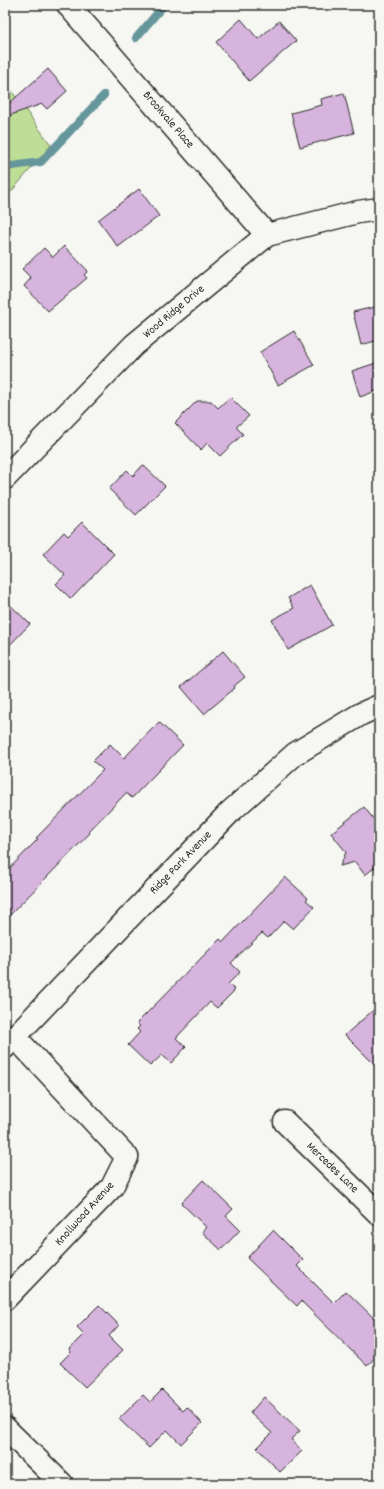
<svg xmlns="http://www.w3.org/2000/svg" width="384" height="1489" font-family="Dekko,sans-serif">
<style>
.green{fill:#bedd96;stroke:#748460}
.lines{fill:none;stroke-linecap:round;stroke-linejoin:round}
.stream{stroke:#65969b;stroke-width:8}
.building{fill:#d7b4de;stroke:#2b2b2b}
.street-casing{stroke:#2b2b2b;stroke-width:25}
.street{stroke:#f6f6f2;stroke-width:22}
.labels{text-anchor:middle;dominant-baseline:central;stroke-width:3;stroke-linejoin:round;paint-order:stroke}
.street-label{font-size:12px;fill:#2b2b2b;stroke:#f6f6f2}
</style>
<rect width="100%" height="100%" fill="#f6f6f2"/>
<filter id="ink" filterUnits="userSpaceOnUse"><feTurbulence type="fractalNoise" baseFrequency=".025" numOctaves="2"/><feDisplacementMap in="SourceGraphic" scale="8" xChannelSelector="R" yChannelSelector="G"/><feConvolveMatrix kernelMatrix="1 2 1 2 8 2 1 2 1" color-interpolation-filters="sRGB"/></filter>
<g filter="url(#ink)">
<path class="green" d="M8,86L51,145L5,199V87Z"/>
<g class="lines">
<path class="stream" d="M136,38L164,5
M5,167L41,162L104,95"/>
</g>
<path class="building" d="M241,19L258,39L279,21L296,41L249,81L216,42Z
M48,69L67,91L47,109L42,104L5,117V107Z
M344,93L354,133L300,147L291,113L322,105L321,99Z
M139,189L159,216L118,247L98,220Z
M64,246L88,271L84,275L87,278L48,311L24,286L31,278L22,269L44,248L53,257Z
M379,306V340L361,345L353,312Z
M294,331L314,365L278,385L260,352Z
M379,362V390L360,397L352,371Z
M230,397L249,416L236,427L243,434L220,456L207,443L201,450L175,423L197,401H211L218,408Z
M143,465L165,486L136,515L109,489L127,470L133,476Z
M82,522L114,554L71,599L56,584L65,575L43,554L64,532L68,536Z
M310,585L332,625L288,650L272,620L294,608L288,598Z
M5,600L30,624L5,650Z
M223,651L245,677L234,686L235,688L204,714L181,687Z
M159,722L183,745L132,798L126,793L89,831L90,833L5,920V873L38,839L36,838L103,770L93,761L110,744L124,758Z
M364,807L379,826V864L365,875L355,862L340,866L346,852L331,833Z
M285,877L308,898L306,900L314,907L293,929L284,921L268,938L262,933L231,963L240,972L228,984L235,990L217,1008L210,1002L176,1038L186,1047L171,1063L162,1055L150,1066L128,1045L140,1032L137,1029L140,1026L137,1023L220,939L223,942Z
M379,1005V1069L345,1035Z
M203,1180L233,1209L226,1216L240,1230L221,1250L202,1232L206,1227L181,1203Z
M273,1230L303,1260L297,1266L334,1303L346,1291L379,1323V1353L367,1366L301,1301L297,1306L247,1258Z
M99,1305L119,1325L109,1336L123,1350L85,1387L60,1363L71,1352L69,1349L84,1334L77,1327Z
M162,1390L183,1411L187,1407L202,1423L181,1444L167,1430L149,1448L119,1419L143,1395L150,1402Z
M264,1397L300,1431L291,1439L302,1451L280,1472L257,1448L272,1433L250,1413Z"/>
<g class="lines">
<defs>
<path id="street" d="M68,5L267,235
M5,478L134,345L267,235L358,212L379,209
M5,1047L230,812L295,754L361,714L379,706
M285,1122L379,1214
M5,1299L112,1187L127,1157L15,1037
M5,1428L62,1484"/>
</defs>
<use href="#street" class="street-casing"/>
<use href="#street" class="street"/>
</g>
</g>
<g class="labels">
<g class="street-label">
<text transform="translate(168 120) rotate(49)">Brookvale Place</text>
<text transform="translate(174 312) rotate(-40)">Wood Ridge Drive</text>
<text transform="translate(181 863) rotate(-46)">Ridge Park Avenue</text>
<text transform="translate(332 1168) rotate(44)">Mercedes Lane</text>
<text transform="translate(85 1214) rotate(-48)">Knollwood Avenue</text>
</g>
</g>
<rect width="384" height="1489" fill="none" stroke="#f6f6f2" stroke-width="20"/>
<rect x="10" y="10" width="364" height="1469" fill="none" stroke="#2b2b2b" stroke-width="1.5" filter="url(#ink)"/>
</svg>
